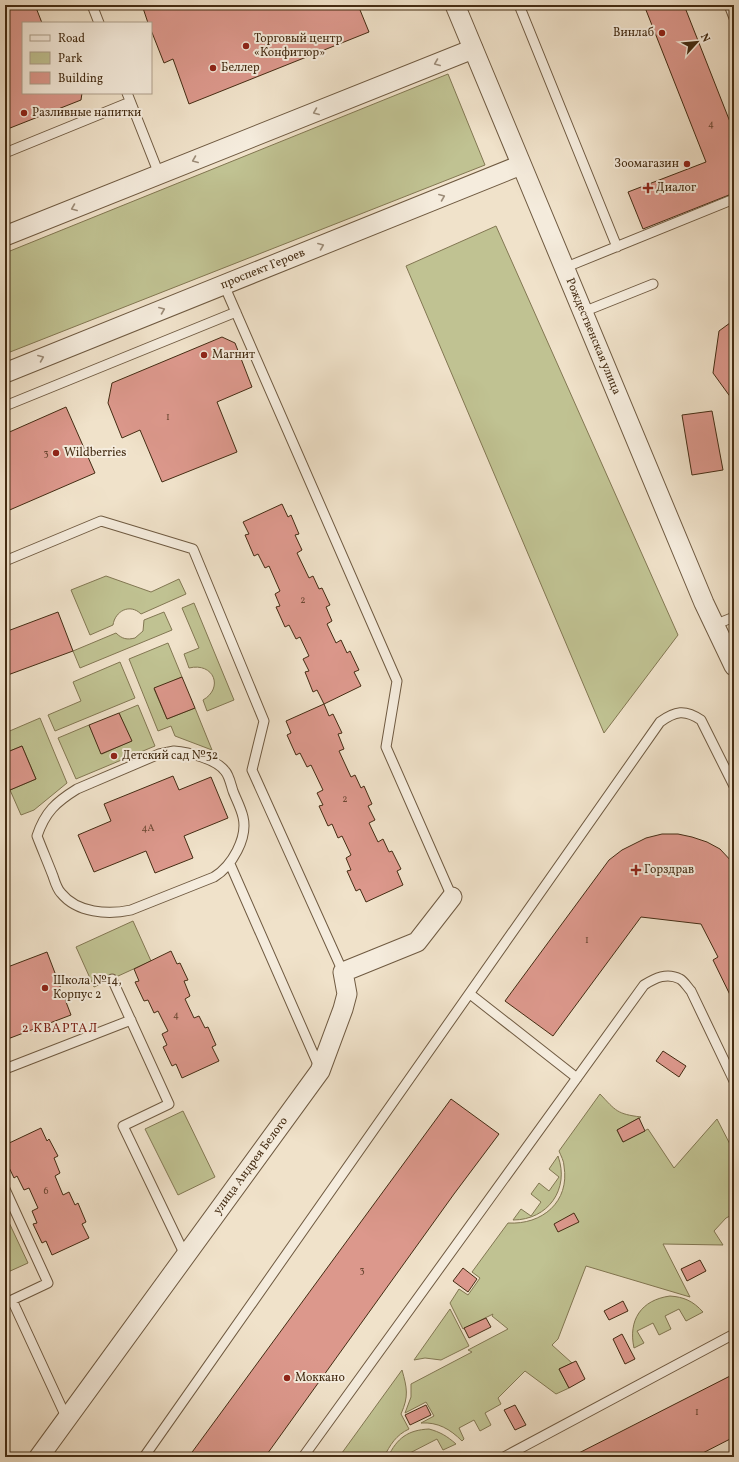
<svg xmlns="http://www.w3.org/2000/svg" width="739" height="1462" font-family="Vollkorn,serif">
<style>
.green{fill:#c0c292;stroke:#827752}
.building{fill:#dc988c;stroke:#442c13}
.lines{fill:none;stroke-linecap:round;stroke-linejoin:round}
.lane-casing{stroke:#6f5a41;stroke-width:11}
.street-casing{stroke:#6f5a41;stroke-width:21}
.lane{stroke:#f5ecdd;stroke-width:9}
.street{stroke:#f5ecdd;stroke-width:19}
.oneway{stroke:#9c8c78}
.poi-dot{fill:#8f2418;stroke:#f5ecdd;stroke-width:1.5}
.labels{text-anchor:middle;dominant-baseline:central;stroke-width:4;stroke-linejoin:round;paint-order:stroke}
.number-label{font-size:10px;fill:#6a4731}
.poi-label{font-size:12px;fill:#442c13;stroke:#f5ecdd;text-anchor:start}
.street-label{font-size:12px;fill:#442c13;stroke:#f5ecdd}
.neighbourhood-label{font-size:13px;letter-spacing:1px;fill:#7a1f14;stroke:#f5ecdd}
</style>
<rect width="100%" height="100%" fill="#f0e2ca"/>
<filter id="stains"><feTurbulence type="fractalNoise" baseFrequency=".005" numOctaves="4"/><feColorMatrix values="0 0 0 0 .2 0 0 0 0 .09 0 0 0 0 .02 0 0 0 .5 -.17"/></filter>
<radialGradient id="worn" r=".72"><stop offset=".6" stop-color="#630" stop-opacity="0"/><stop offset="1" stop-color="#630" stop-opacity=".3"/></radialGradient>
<path class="green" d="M448,74L485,165L5,354V253Z
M496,226L678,635L604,733L406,266Z
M106,576L151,592L179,579L186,594L141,614C130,603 115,611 113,625L90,635L71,590Z
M194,603L234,700L207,711L203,700C224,688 214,662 189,668L184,654L199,648L182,608Z
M164,612L172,630L80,668L73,651L116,633C122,639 127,640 135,638L143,631L144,620Z
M168,643L182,677L154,689L167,719L195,708L212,750L175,736L171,726L158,731L129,659Z
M120,662L135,698L55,731L48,715L81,701L73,682Z
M138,705L155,746L76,779L58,738L89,725L102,754L131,741L119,713Z
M40,718L67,783L34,810L21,815L10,790L36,779L22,746L5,753V733Z
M133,921L151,961L94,987L76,947Z
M600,1094C616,1111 617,1114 641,1117L617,1130L623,1142L648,1129L674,1168L717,1119L734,1152V1214L726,1218L714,1231L723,1245L663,1244L690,1297L586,1266L558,1339L552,1345L572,1363L559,1369L569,1388L556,1394L525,1371L498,1398L501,1404L485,1413L491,1425L480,1431L474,1420L459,1428L464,1439L462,1441C450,1429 438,1422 421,1423L434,1416L426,1402L405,1413L411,1397V1384L472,1352L468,1350L508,1329L492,1316L493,1314L463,1329L450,1303L459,1289L468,1295L480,1278L472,1272L508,1223C542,1225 570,1202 564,1166C564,1161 561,1156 559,1151Z
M183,1111L215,1177L178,1195L145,1129Z
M558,1156C570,1189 548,1220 513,1220L521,1209L531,1216L541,1202L531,1194L539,1183L549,1191L559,1177L549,1169Z
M5,1214L28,1263L8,1272L5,1265Z
M670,1296C684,1297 693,1301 703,1312L686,1321L679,1309L665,1316L671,1329L659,1335L653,1323L637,1331L644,1343L634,1348C628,1320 641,1300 670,1296Z
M450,1309L469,1346L441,1360L425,1358L414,1360Z
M402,1370C407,1388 409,1396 401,1414L409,1429C396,1435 390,1445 384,1457H339Z
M429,1429C440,1432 447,1436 456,1444L443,1450L437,1439L406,1455L407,1457H388C397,1438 408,1430 429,1429Z"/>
<path class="building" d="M5,5H35L42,23H23V93H82L81,100L5,130Z
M142,5H358L369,32L189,104L173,59L164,63L151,30V23H148Z
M644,5H684L734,132V193L643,229L628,192L706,162Z
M734,320V402L713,373L719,331Z
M222,337L235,343L252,387L217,402L237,452L162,482L140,430L122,438L108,403L112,383Z
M66,407L95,473L5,512V434Z
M712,411L723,470L692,475L682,415Z
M282,504L288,517L291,515L299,534L295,535L302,550L297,553L309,578L313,576L319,589L322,588L330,605L326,607L332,621L327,624L336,643L341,640L347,653L350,651L359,670L354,672L361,686L324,704L317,690L313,692L305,672L309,671L303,659L309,656L300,637L296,639L289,625L285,627L276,607L280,606L275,594L280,591L269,566L265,568L258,554L254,556L245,535L249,534L243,522Z
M58,612L73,651L5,676V632Z
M182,677L195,708L167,719L154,688Z
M324,704L329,716L333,714L342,733L338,734L344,749L339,751L351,777L355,775L361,788L364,786L372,804L368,806L375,820L369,823L378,842L383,839L389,852L392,851L401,869L397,871L403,885L366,902L360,889L356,891L347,871L351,870L346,858L351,855L342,836L338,838L332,824L328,826L319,806L323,805L317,793L323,790L311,765L307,767L300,753L296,755L287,735L291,733L286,721Z
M119,713L132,741L101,754L89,725Z
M22,746L36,779L10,790L5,777V753Z
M173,776L179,790L211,777L228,818L184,836L193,858L155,873L146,851L94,872L78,835L111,821L104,804Z
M662,834H678L692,837L707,842L720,849L734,864V1003L713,960L718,957L701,924L641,917L553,1036L505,1001L609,860L622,850L646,838Z
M171,951L177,964L180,963L188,980L184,981L190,996L185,999L194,1018L199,1016L205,1028L208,1027L216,1045L212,1047L219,1061L182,1078L176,1064L172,1066L163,1047L167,1045L162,1034L168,1031L158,1011L154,1013L148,1000L144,1001L135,982L139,981L134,969Z
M47,952L71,1015L5,1040V968Z
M663,1051L686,1066L679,1077L656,1061Z
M451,1099L499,1134L454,1194L265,1457H192L190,1455Z
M639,1118L645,1131L623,1142L617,1130Z
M41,1128L47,1141L49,1139L58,1156L54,1158L60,1173L55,1176L63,1195L69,1192L75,1205L78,1203L86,1222L82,1224L89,1238L52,1255L46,1241L42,1243L33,1224L37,1223L32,1211L38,1208L29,1188L24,1190L17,1176L14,1178L5,1159L9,1157L5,1149V1145Z
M574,1213L579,1222L558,1232L554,1224Z
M700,1260L706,1271L687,1281L681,1269Z
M463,1268L477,1279L468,1292L453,1281Z
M623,1301L628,1311L609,1320L604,1311Z
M486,1318L491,1327L469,1338L464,1328Z
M622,1334L635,1359L625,1364L613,1339Z
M576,1361L585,1379L569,1388L559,1369Z
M734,1374V1437L695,1457H571Z
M426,1405L431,1415L410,1425L405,1415Z
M515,1405L526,1425L515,1430L504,1410Z"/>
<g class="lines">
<defs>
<path id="lane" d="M92,5L99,23
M519,5L617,247
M729,5L734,18
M127,93L159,174
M5,153L130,102
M564,268L734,199
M224,285L397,681L386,747L452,897
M583,312L653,284
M5,406L236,312
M5,561L101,521L193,549L264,721L252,770L343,972
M714,625L734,617
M174,751C188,752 216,759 225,771C229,775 231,785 233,791C236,799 241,808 243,817C248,838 232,866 214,877L131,910C108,915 77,913 61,893C57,889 55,882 53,876C48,863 42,849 37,836C45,812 56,802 77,789L159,754Z
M230,864L320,1069
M112,979L169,1104L123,1126L185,1255
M470,994L577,1078
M5,1069L131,1020
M5,1189L48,1283L12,1300L67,1419
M144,1457L660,722C675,711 685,709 701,720L734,786
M303,1457L644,985C655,978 667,972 680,979C684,981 688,988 691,991L734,1081
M504,1457L734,1334"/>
<g id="street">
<path id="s1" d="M455,5L704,603L734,666"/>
<path d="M5,236L473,49"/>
<path id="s2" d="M5,373L521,165"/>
<path id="s3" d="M39,1457L320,1071L343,1009L347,994L343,972L417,942L452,897"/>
</g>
</defs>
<use href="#lane" class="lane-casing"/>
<use href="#street" class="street-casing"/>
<use href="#lane" class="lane"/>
<use href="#street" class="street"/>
</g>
<defs><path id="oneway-chevron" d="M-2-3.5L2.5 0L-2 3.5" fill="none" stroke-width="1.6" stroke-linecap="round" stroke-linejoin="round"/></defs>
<g class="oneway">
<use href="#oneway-chevron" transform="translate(437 63) rotate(158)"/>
<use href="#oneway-chevron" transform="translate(316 112) rotate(158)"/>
<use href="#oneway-chevron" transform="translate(195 160) rotate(158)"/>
<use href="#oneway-chevron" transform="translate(442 197) rotate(-22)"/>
<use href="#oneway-chevron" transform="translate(74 208) rotate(158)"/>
<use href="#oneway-chevron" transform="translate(321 246) rotate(-22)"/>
<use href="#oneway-chevron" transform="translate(162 310) rotate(-22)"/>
<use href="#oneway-chevron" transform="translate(41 358) rotate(-22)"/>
</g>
<g class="poi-dot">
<circle cx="662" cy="33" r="4"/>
<circle cx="246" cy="46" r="4"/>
<circle cx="213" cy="68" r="4"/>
<circle cx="24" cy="113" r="4"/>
<circle cx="687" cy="164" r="4"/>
<path d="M646 182h4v4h4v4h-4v4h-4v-4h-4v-4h4z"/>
<circle cx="204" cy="355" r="4"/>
<circle cx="56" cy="453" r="4"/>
<circle cx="114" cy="756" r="4"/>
<path d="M634 864h4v4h4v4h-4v4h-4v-4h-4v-4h4z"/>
<circle cx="45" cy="988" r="4"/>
<circle cx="287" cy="1378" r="4"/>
</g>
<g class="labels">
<g class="number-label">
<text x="711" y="124">4</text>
<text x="168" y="417">1</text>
<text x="46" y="453">3</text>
<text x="303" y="600">2</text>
<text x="345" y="799">2</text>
<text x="148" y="828">4А</text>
<text x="587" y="940">1</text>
<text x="176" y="1015">4</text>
<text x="46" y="1191">6</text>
<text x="362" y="1270">3</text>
<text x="697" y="1412">1</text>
</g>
<g class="poi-label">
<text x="654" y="33" text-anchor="end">Винлаб</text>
<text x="254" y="39">Торговый центр<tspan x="254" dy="14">«Конфитюр»</tspan></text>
<text x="221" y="68">Беллер</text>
<text x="32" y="113">Разливные напитки</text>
<text x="679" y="164" text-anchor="end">Зоомагазин</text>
<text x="656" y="188">Диалог</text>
<text x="212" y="355">Магнит</text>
<text x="64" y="453">Wildberries</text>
<text x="122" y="756">Детский сад №32</text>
<text x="644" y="870">Горздрав</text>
<text x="53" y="981">Школа №14,<tspan x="53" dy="14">Корпус 2</tspan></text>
<text x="295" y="1378">Моккано</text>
</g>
<g class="street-label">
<text stroke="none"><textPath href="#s2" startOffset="278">проспект Героев</textPath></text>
<text stroke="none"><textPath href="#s1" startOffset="359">Рождественская улица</textPath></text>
<text stroke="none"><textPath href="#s3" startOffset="360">улица Андрея Белого</textPath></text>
</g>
<g class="neighbourhood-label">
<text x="60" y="1029">2 КВАРТАЛ</text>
</g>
</g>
<rect width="739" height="1462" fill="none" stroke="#f0e2ca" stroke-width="20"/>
<rect x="6" y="6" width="727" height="1450" fill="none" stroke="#442c13" stroke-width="2"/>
<rect x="10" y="10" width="719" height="1442" fill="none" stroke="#442c13"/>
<rect x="22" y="22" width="130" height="72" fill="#f5ecdd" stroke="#ae9f8c"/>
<rect x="30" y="35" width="20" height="6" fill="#f5ecdd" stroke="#ae9f8c"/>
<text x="58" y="42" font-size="12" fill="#442c13">Road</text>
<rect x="30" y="52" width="20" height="12" fill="#c0c292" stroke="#ae9f8c"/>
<text x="58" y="62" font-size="12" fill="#442c13">Park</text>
<rect x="30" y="72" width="20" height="12" fill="#dc988c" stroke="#ae9f8c"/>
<text x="58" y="82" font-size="12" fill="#442c13">Building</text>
<g transform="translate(697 42) rotate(63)" stroke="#f5ecdd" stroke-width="3" paint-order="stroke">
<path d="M0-3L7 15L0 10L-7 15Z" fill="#442c13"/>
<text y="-6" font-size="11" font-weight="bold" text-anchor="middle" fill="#442c13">N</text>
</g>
<rect width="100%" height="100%" filter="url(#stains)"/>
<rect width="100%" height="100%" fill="url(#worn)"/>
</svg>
